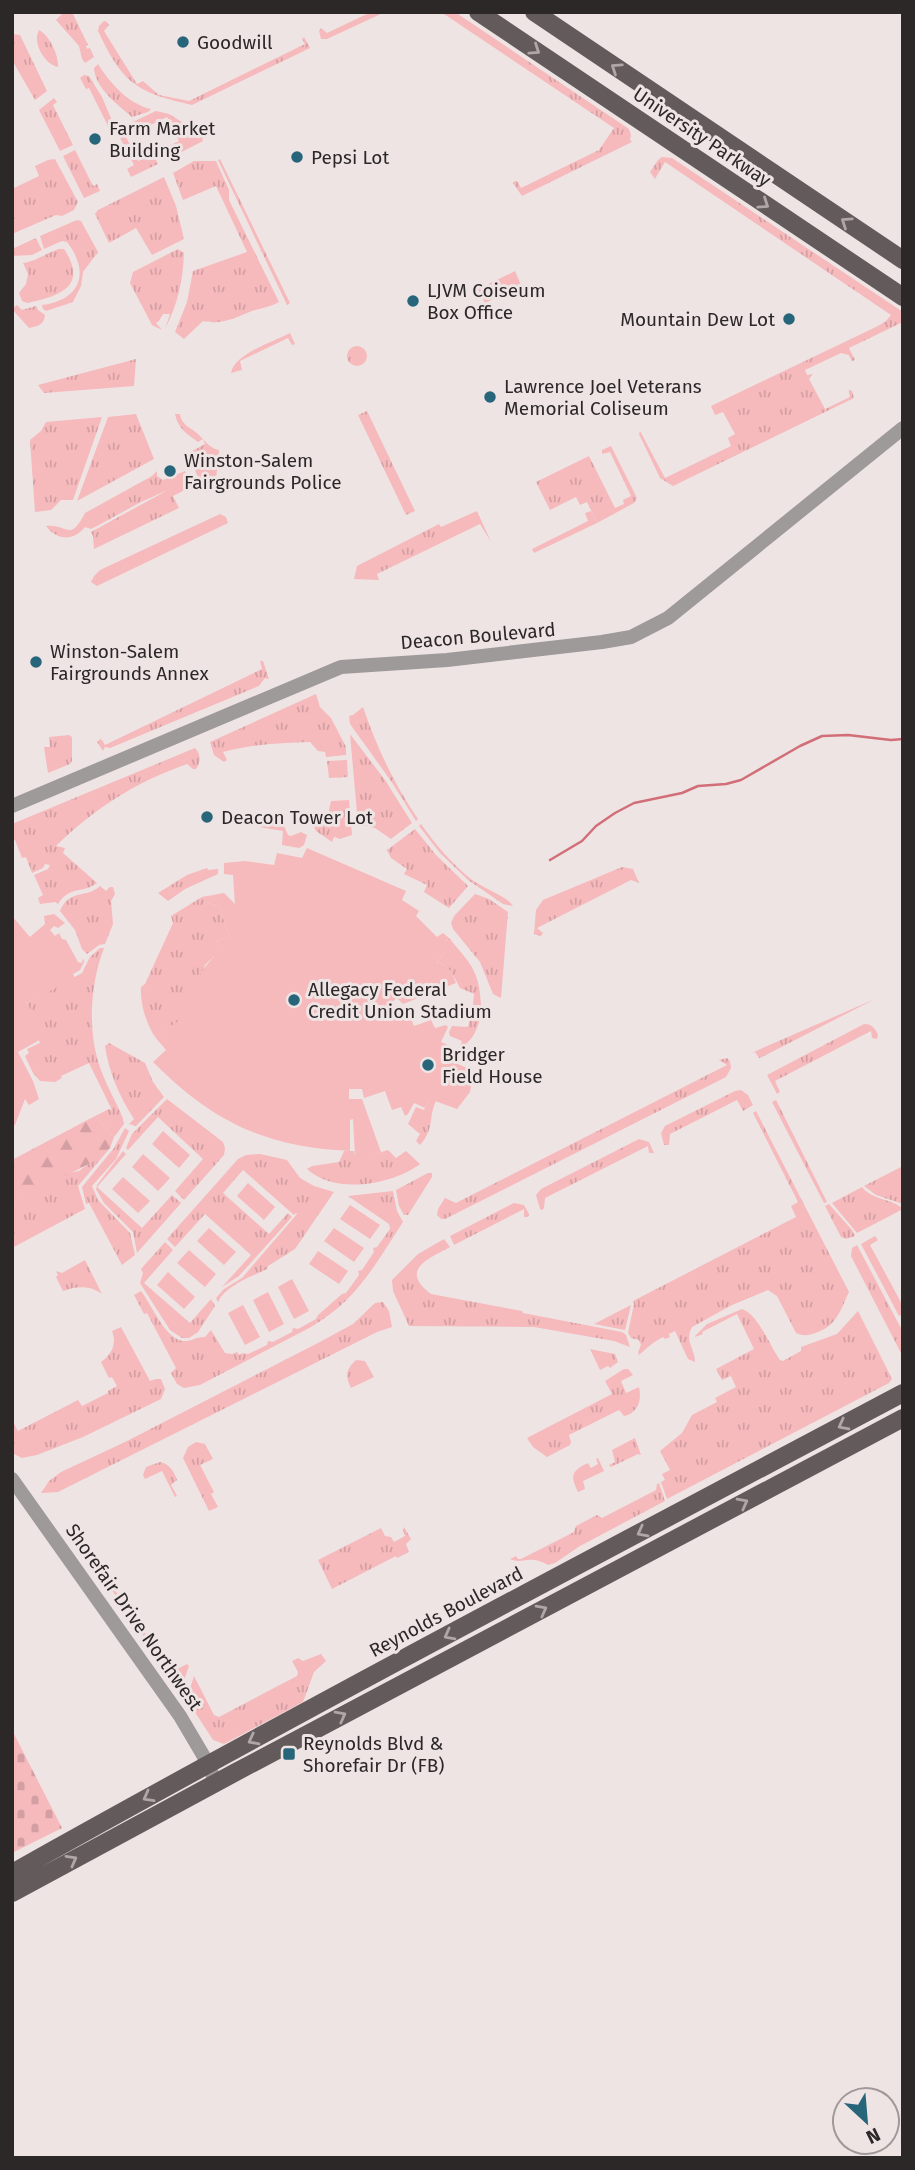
<svg xmlns="http://www.w3.org/2000/svg" width="915" height="2170" font-family="'Fira Sans',sans-serif">
<style>
.grass{fill:url(#grass-tufts)}
.forest{fill:url(#forest-firs)}
.cemetery{fill:url(#cemetery-stones)}
.garden{fill:#f6b9bc}
.lines{fill:none;stroke-linecap:round;stroke-linejoin:round}
.stream{stroke:#d16e77;stroke-width:2.5}
.minor{stroke:#9e9a9a;stroke-width:14}
.major{stroke:#635b5b;stroke-width:18}
.oneway{stroke:#b0a6a6}
.poi-dot{fill:#27657b;stroke:#efe4e4;stroke-width:2.5}
.labels{text-anchor:middle;dominant-baseline:central;stroke-width:6;stroke-linejoin:round;paint-order:stroke}
.poi-label{font-size:19px;fill:#2c2828;stroke:#efe4e4;text-anchor:start}
.street-label{font-size:19px;fill:#2c2828;stroke:#efe4e4}
</style>
<defs>
<pattern id="grass-tufts" width="24" height="20" patternUnits="userSpaceOnUse" patternTransform="scale(1.75)"><rect width="24" height="20" fill="#f6b9bc"/><path d="M3 7l-1-3M5 7V3M7 7l1-3M15 17l-1-3M17 17v-4M19 17l1-3" fill="none" stroke="#d39fa2"/></pattern>
<pattern id="forest-firs" width="22" height="20" patternUnits="userSpaceOnUse" patternTransform="scale(1.75)"><rect width="22" height="20" fill="#f6b9bc"/><path d="M5 1l3.5 6h-7zM16 11l3.5 6h-7z" fill="#d39fa2"/></pattern>
<pattern id="cemetery-stones" width="16" height="16" patternUnits="userSpaceOnUse" patternTransform="scale(1.75)"><rect width="16" height="16" fill="#f6b9bc"/><path d="M2 7V4a2 2 0 0 1 4 0v3zM10 15v-3a2 2 0 0 1 4 0v3z" fill="#d39fa2"/></pattern>
</defs>
<rect width="100%" height="100%" fill="#efe4e4"/>
<path class="grass" d="M64,12H72L88,45L86,46L87,49L90,48L94,57L85,63L82,59L79,46L56,20Z
M371,12H385L327,39H321L319,31L321,28L327,33Z
M441,12H455L629,129L631,135L630,140L632,142L522,196L513,183L515,181H517L521,188L599,150L614,128Z
M104,21L107,22L109,25L104,31L137,84L143,81L159,95L189,101L305,44L302,39L304,37L310,48L192,105C136,92 123,84 98,31L99,26Z
M39,30C49,35 59,55 58,67C44,64 32,42 39,30Z
M12,34L20,35L47,91L35,100L12,60Z
M98,64C110,83 128,104 151,109L148,112L132,117C118,105 95,88 94,68Z
M84,75L89,76L102,97L113,123L109,128L89,88L86,89L80,78Z
M54,98L57,102L53,105L73,145L60,151L39,110Z
M156,111L169,114L206,137L202,139L203,141L166,160L161,150L179,141L167,117L126,137L138,161L153,154L158,164L131,177L127,169L134,165L116,130Z
M75,150L93,186L97,184L100,191L84,198L63,156Z
M662,157L672,158L903,312V322L849,348L855,360L852,361L849,355L841,353L805,370L807,375L813,374L809,379L825,409L850,397L849,390L852,391L854,398L673,486L660,478L639,434L640,431L665,478L731,446L728,438L735,434L723,412L715,415L711,406L878,326L886,321L891,315L665,162L655,179L650,172L658,160Z
M55,159L78,202L74,210L62,216L56,215L12,234V189L39,176L35,166L48,160Z
M220,159L290,303L287,305L218,160Z
M194,161H216L229,190V200L279,302C270,307 262,308 252,311C235,318 222,325 203,321L184,339L175,332L187,302L193,271L247,252L216,186L183,200L173,173Z
M164,177L176,206L184,239L152,255L136,228L109,243L95,214L98,210Z
M77,220L81,221L98,252L83,272L81,286L73,302L46,311L43,309L42,305C80,300 91,273 67,242L62,241L44,249L40,236Z
M36,238L42,250L32,255L12,256V249Z
M59,249H64C89,287 59,296 27,303L22,301L19,293L26,284L28,274L23,263C37,261 46,253 59,249Z
M178,249L184,253C183,280 178,304 165,329L170,314H163L159,321L156,323L162,330L152,325L130,283L133,272Z
M515,271L521,285L485,303L478,289Z
M17,305L22,310L36,306L38,310L45,315C44,325 38,326 29,328L12,309Z
M347 356a10 10 0 1 1 20 0a10 10 0 1 1-20 0Z
M136,359L134,386L44,393L38,385Z
M367,411L415,511L406,515L358,415Z
M136,414L154,459L77,501L108,417Z
M175,414H180C182,427 192,427 201,437C208,444 210,448 219,450L216,479L206,493L187,454L205,444L203,439L198,442C187,434 178,429 175,414Z
M102,417L73,500H61L51,510L35,512L30,440L41,431L46,422Z
M611,446L637,498L634,503L597,523L587,502L580,505L576,497L550,510L536,482L589,456L615,508L624,504L623,500L631,496L610,452L602,454V450Z
M157,471V476L163,480L185,471L193,486L173,496L179,508L94,549L93,536L91,532L168,490L141,502L97,526L91,529L85,527C74,541 57,541 46,526C69,524 69,543 85,513L152,476Z
M477,511L491,542L480,524L377,574L379,580L354,579L357,566L439,524L441,527Z
M260,661H263L269,679L265,678L259,686L110,748L105,747L103,751L97,742L100,739L102,740L105,745L262,669Z
M316,694L320,707L331,718L346,747V755L326,757L325,752L318,751L310,742C280,743 252,744 223,752L227,760L224,762L214,755L210,742Z
M363,707C377,748 394,784 418,819L416,821L391,781L350,724L349,716L353,715Z
M350,734L385,780L412,823L391,839L375,828L358,824Z
M69,735L72,737V761L70,764L48,773L44,747H50L49,737Z
M195,748C201,754 201,762 196,769H193L187,764C136,782 95,808 56,846L65,848L63,853L97,883C83,894 70,885 58,904L55,902L40,904L38,898L43,895L34,875L48,869L50,865L45,864L43,868L32,873L26,857L22,858L15,840H12V824Z
M347,760L348,777L329,778L327,761Z
M349,800L352,835L340,839L334,837L332,842L316,831L312,823L326,824L331,801Z
M421,824C436,845 451,863 471,879C482,888 507,896 513,906L503,904L468,880L440,853L419,826Z
M415,829L436,855L468,886L449,908L424,892L427,885L404,874L407,869L391,858L387,850Z
M622,867L633,869L639,883L631,880L537,928L543,933L541,936L534,934L536,910L543,900Z
M207,868L208,870L218,869V874L185,889L168,901L158,893L187,875Z
M100,886L106,891L110,887H113L115,894L111,901L113,924L105,944L99,945L87,954L82,949L75,930L60,911C70,888 86,899 100,886Z
M475,894L489,899L508,912L501,998L493,994L480,962L453,929L451,923L454,916Z
M202,897L205,902L220,907L229,937L216,941L218,946L214,956L205,965L193,1012L155,1037C146,1023 140,1004 141,987L145,984L173,923L171,916Z
M449,938C471,965 479,969 481,1005H473L474,994L460,988C455,978 449,964 436,962L445,953V942Z
M100,948H104C90,984 87,1033 101,1070C107,1087 117,1103 123,1119L124,1124L114,1137L95,1116L109,1109L112,1110L89,1063L61,1076L62,1078L55,1082L40,1081L33,1073L25,1056L29,1053L27,1049L40,1043L39,1040L44,1037L27,1003L82,973L90,957Z
M875,999L762,1057L759,1058L755,1052L749,1054Z
M470,1018H480C477,1032 471,1042 459,1049L462,1041L450,1036L449,1032L452,1026L468,1027Z
M864,1024C872,1024 875,1028 878,1035L877,1039L872,1038L871,1031L775,1081L780,1092L777,1094L767,1075Z
M109,1043L145,1063L153,1082L164,1097L136,1126L129,1124L134,1119C119,1096 109,1072 105,1046Z
M727,1058L730,1061L731,1068L726,1077L445,1219H441L437,1215L438,1209L445,1198L456,1203L727,1065L719,1060Z
M741,1090L748,1095L753,1105L743,1111L737,1100L670,1134L669,1145H664L661,1133L665,1126L735,1091Z
M167,1099L223,1142L225,1148L224,1155L184,1200L175,1191L203,1159L158,1117L128,1150L126,1148L132,1134Z
M429,1100L436,1101C428,1118 435,1128 420,1145L416,1141L420,1134L408,1124L416,1107L424,1110Z
M776,1100L827,1202L824,1203L772,1102Z
M756,1111L849,1292C841,1309 837,1325 818,1332C810,1335 804,1337 796,1333L777,1296L768,1290L732,1305L692,1327C684,1341 695,1348 695,1362L688,1359L675,1331L669,1334L670,1337L665,1339L663,1337C653,1342 647,1348 639,1355L638,1352L641,1345L639,1340L631,1338L628,1333L634,1304L633,1301L796,1217L791,1206L798,1202L753,1113Z
M125,1128L129,1131L116,1159L92,1186L98,1200L130,1233L135,1255L122,1265L89,1203L86,1204L82,1187L114,1148Z
M639,1139L649,1142L654,1153H649L648,1146L545,1198L544,1208L542,1210L540,1209L536,1195L541,1189Z
M110,1148L78,1186L85,1209L12,1248V1202L65,1174L79,1171Z
M388,1150L396,1158L406,1151L420,1164C392,1185 335,1195 307,1169L312,1166L339,1162L344,1151H354L355,1156L371,1155Z
M123,1151L126,1154L97,1187L142,1228L172,1195L181,1203L137,1253L133,1232L104,1203L96,1189L97,1185Z
M260,1154L287,1160L300,1178L314,1186L334,1192L295,1249L268,1266L267,1269C251,1277 226,1285 218,1302L216,1298L224,1289L242,1278L297,1214L296,1213L294,1215L243,1170L223,1193L269,1234L288,1213L292,1217L239,1276L222,1287L251,1255L205,1214L175,1247L167,1239L238,1159L246,1155Z
M903,1166V1204L876,1195L864,1186Z
M428,1173H432V1177L408,1215H404L399,1206L396,1190Z
M862,1187C873,1201 892,1198 903,1209L857,1233L832,1203Z
M393,1191L397,1211L403,1222C375,1265 357,1300 311,1327L200,1385L184,1388L177,1384L171,1373L176,1368L147,1313L144,1314L134,1295L141,1291C152,1305 165,1339 183,1341C191,1342 197,1336 205,1337L211,1330L225,1353L232,1354L237,1352L239,1355L243,1353L248,1354L267,1345L268,1341L273,1342L292,1332L293,1328L298,1329L316,1319L318,1315L342,1294L346,1293L359,1275L358,1271L362,1270L374,1252L373,1248L377,1247L390,1229L389,1224L348,1196Z
M514,1203L524,1205L529,1214L528,1217H524V1209L454,1245L450,1236Z
M829,1204L852,1230L855,1236L846,1239L841,1237L825,1206Z
M444,1239L450,1247C428,1259 399,1270 431,1294L522,1311L523,1313L622,1332L626,1335L630,1347L614,1341L534,1327L409,1326L393,1291L392,1280L418,1254Z
M165,1242L173,1250L144,1283L190,1323L211,1299L215,1306L198,1332L189,1338H182L170,1330L140,1283L143,1273L141,1269Z
M857,1245L903,1332V1357L851,1256L852,1248Z
M85,1260L102,1294C90,1285 76,1286 63,1291L56,1277L58,1275L56,1271L62,1273Z
M383,1302L389,1311L392,1327L377,1332L58,1492L41,1493L49,1481L61,1472L125,1442L318,1343L353,1324L375,1303Z
M631,1305L625,1330L594,1324Z
M742,1309C759,1315 769,1345 780,1360L783,1361L801,1351V1347L837,1334L858,1311L892,1379L889,1383L667,1499L661,1482L665,1480L662,1474L670,1470L660,1451L682,1433L692,1415L717,1402L715,1398L736,1387L731,1376L722,1380L716,1369L754,1349L737,1314L702,1332L703,1334L695,1337V1336L707,1324Z
M121,1327L150,1381L156,1379H161L165,1389L161,1399L83,1437L37,1455L22,1458L12,1453V1420L18,1431L78,1400L82,1406L108,1393V1391L117,1386L112,1377L109,1378L101,1362C112,1354 117,1344 112,1331Z
M590,1349L615,1354L618,1362L610,1368L608,1366L600,1370Z
M356,1360L365,1361L374,1377L351,1388C345,1376 346,1369 356,1360Z
M624,1369H628L633,1375L621,1381L626,1393L639,1387C642,1400 638,1413 624,1416L619,1410L569,1435L571,1442L570,1445L547,1457L533,1447L527,1438L612,1394L605,1381Z
M635,1438L641,1455L638,1454L611,1467L609,1465L615,1462L612,1450Z
M196,1442L205,1444L213,1459L200,1465L214,1492L211,1494L218,1507L209,1511L183,1458L188,1447Z
M598,1458L604,1471L583,1481L585,1489L578,1492C570,1476 571,1471 588,1463L591,1468L598,1464L596,1459Z
M160,1462C170,1464 174,1472 177,1480L171,1485L177,1496L175,1497L162,1471L145,1479L143,1475L146,1467Z
M659,1483L665,1501L580,1546L555,1563L548,1565C528,1554 524,1565 510,1559L516,1556L518,1559H521L574,1532L576,1526L597,1515L602,1518L656,1490L657,1484Z
M404,1527L411,1539L406,1544L409,1552L397,1558L396,1556L332,1589L318,1560L381,1528L385,1536L391,1537L394,1542L405,1536L403,1530Z
M105,1576L172,1672L187,1664L189,1666L182,1686L177,1685L103,1577Z
M321,1654L326,1661L314,1672L303,1702L224,1744L213,1740L189,1703L188,1695L194,1676L214,1715L219,1717L297,1676L298,1672L292,1661L298,1658L303,1661Z"/>
<path class="forest" d="M95,1116L114,1137L110,1148L91,1163L12,1202V1160Z"/>
<path class="cemetery" d="M12,1730L62,1828L12,1853Z"/>
<path class="garden" d="M290,333L295,344L292,345L288,338L240,361L242,370L231,373C234,354 273,342 290,333Z
M591,511L597,523L534,553L532,549L588,521L585,513Z
M220,514L226,517L228,523L97,586L91,582L94,576L100,570Z
M277,824L284,826L288,835L291,836L301,832L307,835L304,845L299,848L282,845L283,831L259,827Z
M307,848L406,891L402,900L419,911L416,916L437,937L443,933L449,938L445,942V953L436,962C447,964 453,973 456,983L403,1004L397,998L392,1002L396,1012L407,1008L414,1026L431,1020L435,1028L446,1025L448,1027L441,1042L452,1047L448,1056L454,1058L453,1062L474,1071L470,1092L457,1109L435,1101L433,1103L429,1100L425,1108L414,1103L408,1114L405,1116L401,1107L392,1110L385,1091L364,1098L362,1089H349V1099H362L381,1152L372,1155L355,1157L353,1119L350,1120V1151C265,1147 213,1122 153,1062L166,1050L155,1037L192,1012L189,1004L194,1002L192,993L198,992L201,972L214,956L210,951L218,946L216,941L229,937L220,907L205,902L202,897L224,893L235,904L233,875L224,874V863L245,861L274,865L277,853L302,858Z
M54,914L65,923L58,928L54,926L50,930L55,936L59,933L62,939L66,940L78,962L82,963L83,958L84,962L80,970L73,974L75,978L27,1003L45,1037L18,1052L33,1081L39,1099L29,1105L25,1099L15,1125L12,1126V916L30,937L45,924L44,916Z
M163,1131L190,1155L179,1168L152,1144Z
M143,1154L170,1178L158,1191L132,1167Z
M123,1177L150,1201L138,1213L112,1189Z
M248,1183L275,1207L264,1220L237,1196Z
M350,1205L380,1225L370,1239L340,1219Z
M209,1228L236,1252L224,1265L197,1241Z
M334,1228L364,1248L354,1262L324,1241Z
M875,1236L878,1240L870,1245L903,1306V1314L899,1316L861,1244Z
M189,1250L216,1274L205,1287L177,1263Z
M318,1251L348,1271L339,1284L309,1264Z
M168,1272L195,1297L184,1309L157,1285Z
M292,1279L309,1311L294,1319L278,1287Z
M268,1292L284,1324L269,1332L253,1300Z
M243,1305L260,1337L245,1345L228,1313Z"/>
<g class="lines">
<path class="stream" d="M550,860L582,841L596,826L615,813L634,803L682,793L698,786L726,784L741,780L800,746L822,736L848,735L891,740L903,739"/>
<path class="minor" d="M12,806L341,667L447,660L602,642L631,637L668,618L903,428
M12,1479L180,1716L203,1755L216,1782"/>
<path class="major" d="M478,12L903,297
M534,12L903,260
M12,1873C306,1708 605,1551 903,1393
M12,1893L236,1772L903,1418"/>
</g>
<defs><path id="oneway-chevron" d="M-2-3.5L2.5 0L-2 3.5" fill="none" stroke-width="1.6" stroke-linecap="round" stroke-linejoin="round" transform="scale(1.75)"/></defs>
<g class="oneway">
<use href="#oneway-chevron" transform="translate(535 50) rotate(34)"/>
<use href="#oneway-chevron" transform="translate(616 68) rotate(-146)"/>
<use href="#oneway-chevron" transform="translate(764 204) rotate(34)"/>
<use href="#oneway-chevron" transform="translate(846 222) rotate(-146)"/>
<use href="#oneway-chevron" transform="translate(843 1425) rotate(152)"/>
<use href="#oneway-chevron" transform="translate(743 1503) rotate(-28)"/>
<use href="#oneway-chevron" transform="translate(642 1532) rotate(152)"/>
<use href="#oneway-chevron" transform="translate(542 1610) rotate(-28)"/>
<use href="#oneway-chevron" transform="translate(449 1635) rotate(152)"/>
<use href="#oneway-chevron" transform="translate(341 1716) rotate(-28)"/>
<use href="#oneway-chevron" transform="translate(253 1740) rotate(152)"/>
<use href="#oneway-chevron" transform="translate(148 1797) rotate(151)"/>
<use href="#oneway-chevron" transform="translate(72 1860) rotate(-29)"/>
</g>
<g class="poi-dot">
<circle cx="183" cy="42" r="7"/>
<circle cx="95" cy="139" r="7"/>
<circle cx="297" cy="157" r="7"/>
<circle cx="413" cy="301" r="7"/>
<circle cx="789" cy="319" r="7"/>
<circle cx="490" cy="397" r="7"/>
<circle cx="170" cy="471" r="7"/>
<circle cx="36" cy="662" r="7"/>
<circle cx="207" cy="817" r="7"/>
<circle cx="294" cy="1000" r="7"/>
<circle cx="428" cy="1065" r="7"/>
<rect x="282" y="1747" width="14" height="14" rx="3.5"/>
</g>
<g class="labels">
<g class="poi-label">
<text x="197" y="42">Goodwill</text>
<text x="109" y="128">Farm Market<tspan x="109" dy="22">Building</tspan></text>
<text x="311" y="157">Pepsi Lot</text>
<text x="427" y="290">LJVM Coiseum<tspan x="427" dy="22">Box Office</tspan></text>
<text x="775" y="319" text-anchor="end">Mountain Dew Lot</text>
<text x="504" y="386">Lawrence Joel Veterans<tspan x="504" dy="22">Memorial Coliseum</tspan></text>
<text x="184" y="460">Winston-Salem<tspan x="184" dy="22">Fairgrounds Police</tspan></text>
<text x="50" y="651">Winston-Salem<tspan x="50" dy="22">Fairgrounds Annex</tspan></text>
<text x="221" y="817">Deacon Tower Lot</text>
<text x="308" y="989">Allegacy Federal<tspan x="308" dy="22">Credit Union Stadium</tspan></text>
<text x="442" y="1054">Bridger<tspan x="442" dy="22">Field House</tspan></text>
<text x="303" y="1743">Reynolds Blvd &amp;<tspan x="303" dy="22">Shorefair Dr (FB)</tspan></text>
</g>
<g class="street-label">
<text transform="translate(702 137) rotate(34)">University Parkway</text>
<text transform="translate(478 636) rotate(-5)">Deacon Boulevard</text>
<text transform="translate(446 1612) rotate(-28)">Reynolds Boulevard</text>
<text transform="translate(134 1617) rotate(55)">Shorefair Drive Northwest</text>
</g>
</g>
<rect width="915" height="2170" fill="none" stroke="#2c2828" stroke-width="28"/>
<g transform="translate(866 2121) rotate(154)"><circle r="33" fill="#efe4e4" stroke="#a19999" stroke-width="2"/>
<path d="M0-5L12 26L0 18L-12 26Z" fill="#27657b"/>
<text y="-10" font-size="19" font-weight="bold" text-anchor="middle" fill="#2c2828">N</text>
</g>
</svg>
